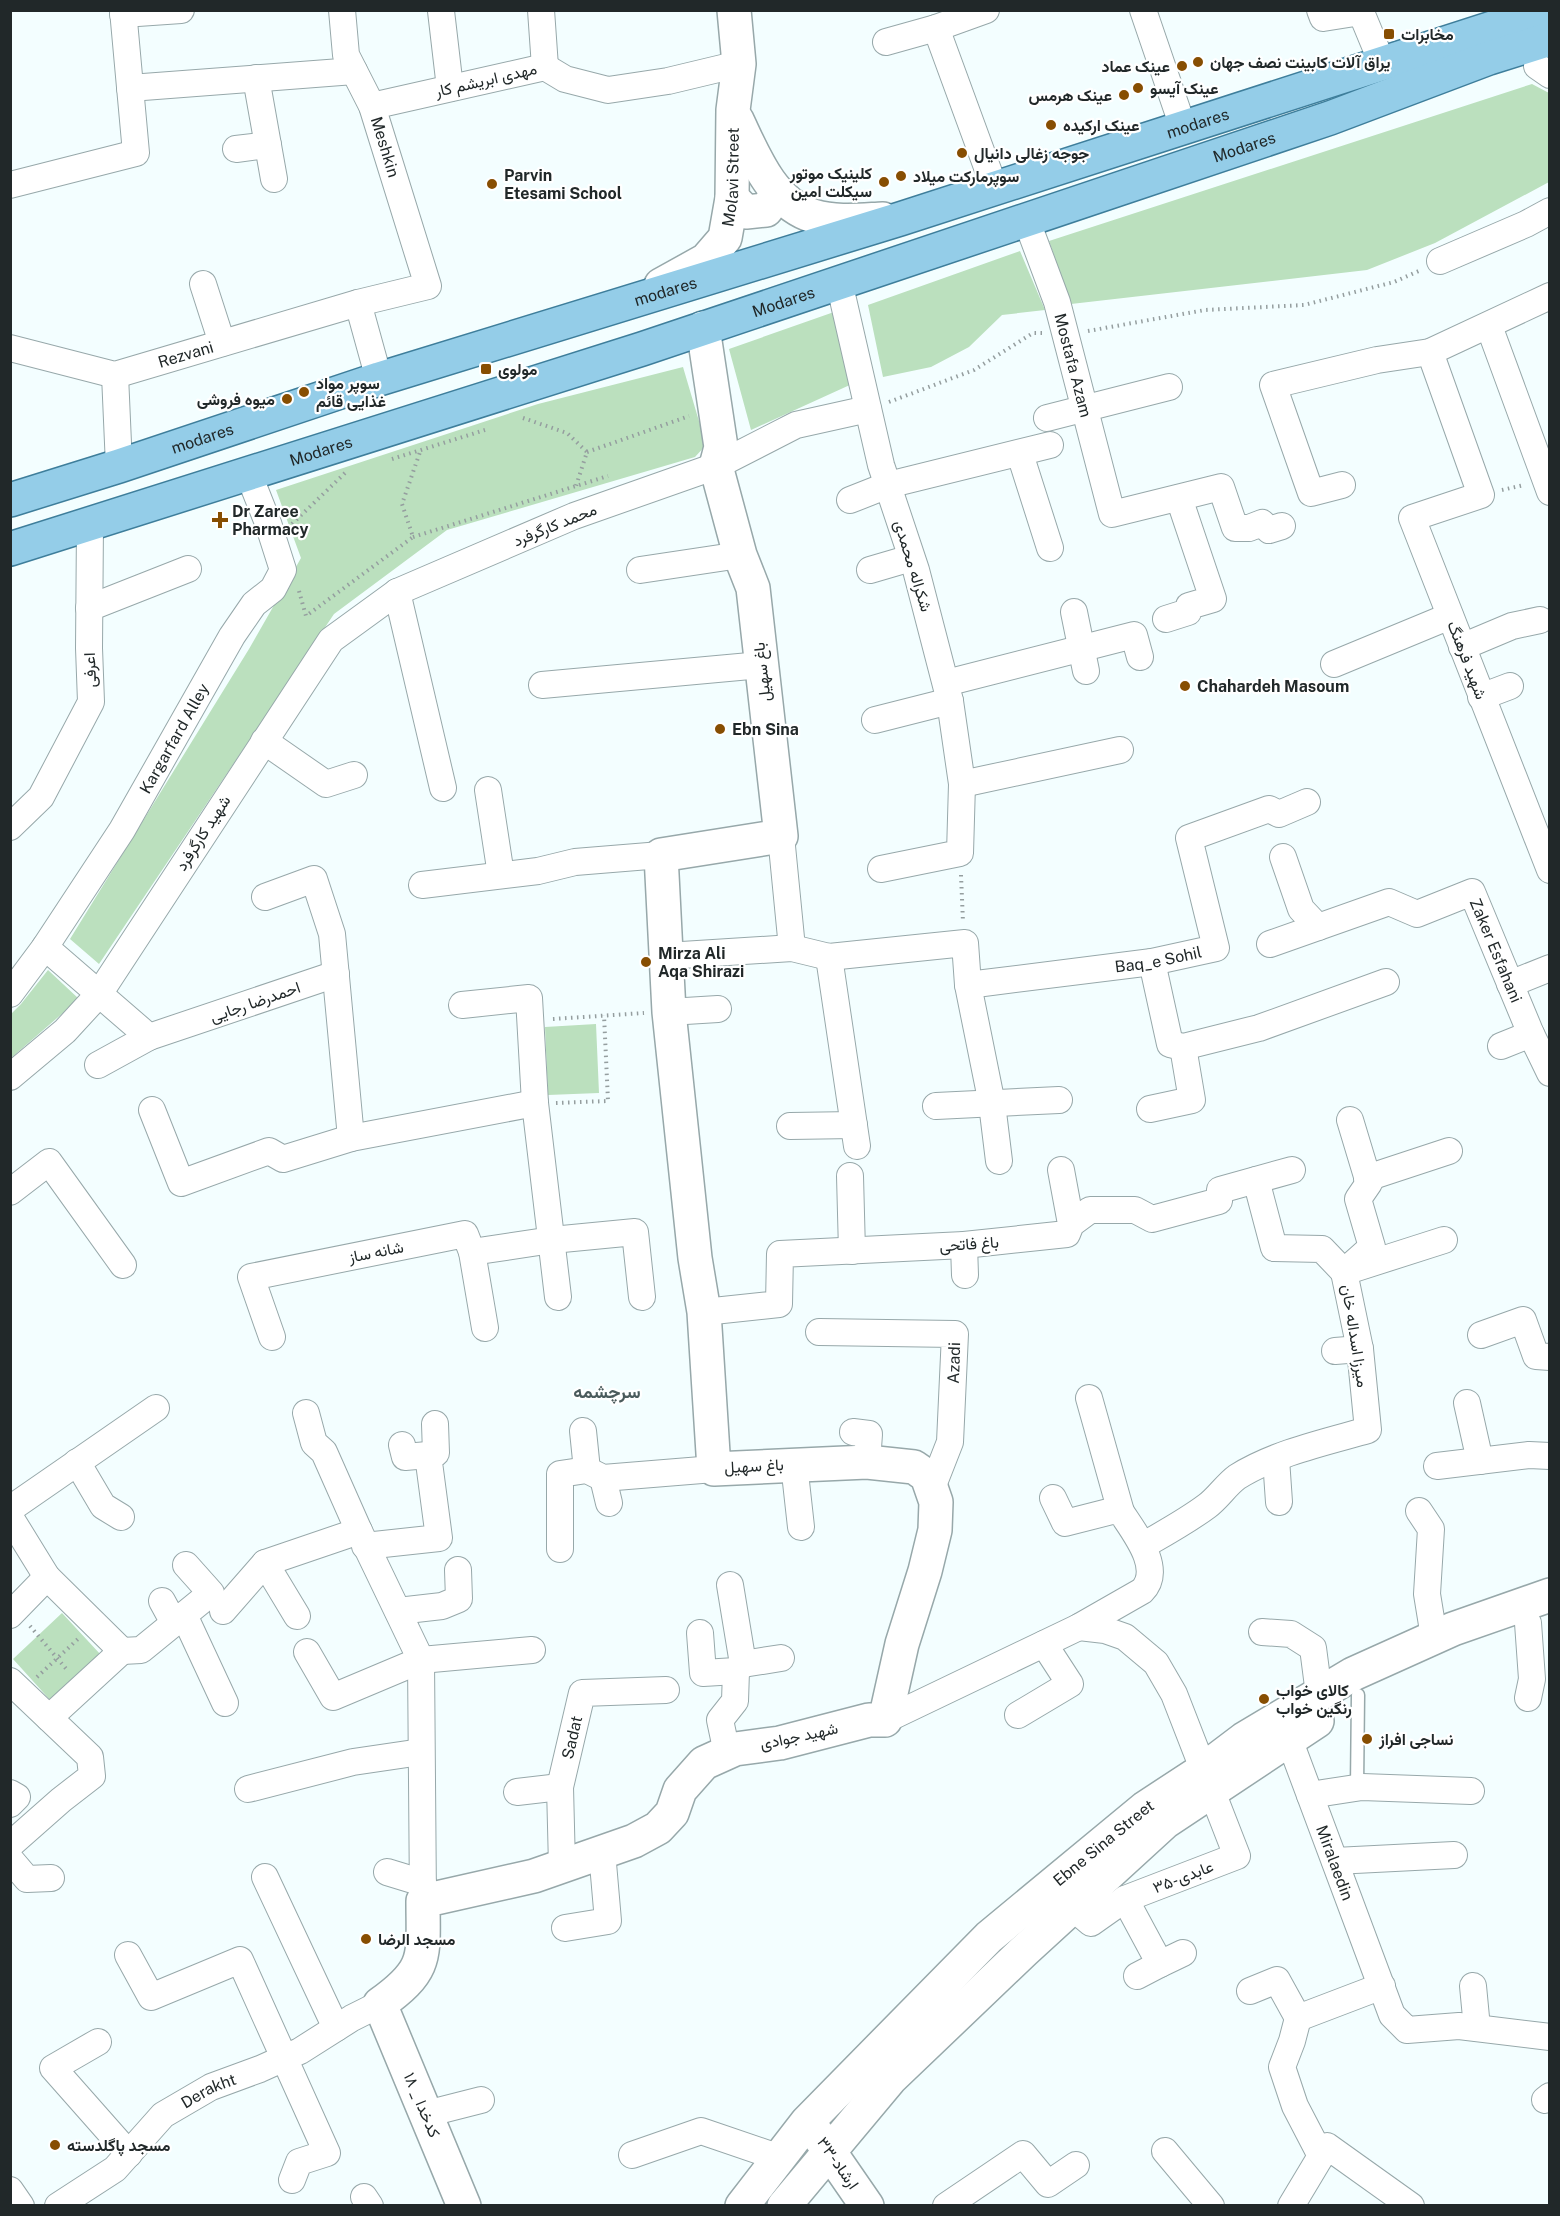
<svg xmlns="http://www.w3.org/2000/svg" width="1560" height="2216" font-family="'Public Sans',Vazirmatn,sans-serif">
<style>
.green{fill:#bbe0be}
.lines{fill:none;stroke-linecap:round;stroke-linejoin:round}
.lane-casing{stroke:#97a8aa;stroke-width:15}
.street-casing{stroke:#97a8aa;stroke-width:28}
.secondary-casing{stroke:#97a8aa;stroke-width:36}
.primary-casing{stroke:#3e7e9b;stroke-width:36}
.path{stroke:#959e9f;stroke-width:4;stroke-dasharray:1.5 4.5;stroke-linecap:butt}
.lane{stroke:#fff;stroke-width:12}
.street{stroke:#fff;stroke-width:26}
.secondary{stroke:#fff;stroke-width:33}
.primary{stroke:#94cde8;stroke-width:33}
.poi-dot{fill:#874e02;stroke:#fff;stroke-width:2}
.labels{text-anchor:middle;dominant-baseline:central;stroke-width:4.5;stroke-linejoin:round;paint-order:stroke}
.poi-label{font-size:16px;font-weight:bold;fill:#212829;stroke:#fff;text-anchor:start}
.street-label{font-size:16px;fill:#212829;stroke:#fff}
.neighbourhood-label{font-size:18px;font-weight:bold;fill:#4b5b5c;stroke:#fff}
</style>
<rect width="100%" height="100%" fill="#f3feff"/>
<path class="green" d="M1532,84L1549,93V182L1435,243L1367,270L1071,304L1049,241Z
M1020,251L1045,310L1002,315L969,347L931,367L883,377L868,305Z
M834,312L852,384L751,430L729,349Z
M683,367L706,445L695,457L447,530L334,614L99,964L70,939L249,649L301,558L276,490L538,404Z
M48,970L79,999L11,1058V1014L21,1004Z
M596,1024L599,1093L548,1095L545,1027Z
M62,1613L101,1655L51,1701L13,1659Z"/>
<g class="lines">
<defs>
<path id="lane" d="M1357,1788L1358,1695"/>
<g id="street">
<path d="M541,10L545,67"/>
<path d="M1143,10L1183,127"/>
<path d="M1320,10L1323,18L1361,12L1380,58"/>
<path d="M441,11L450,88"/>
<path d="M123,14L181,10"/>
<path d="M936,28L995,189"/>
<path d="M886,42L936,28L986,10"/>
<path d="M1537,66L1550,75"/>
<path d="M256,78L274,179"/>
<path d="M130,88L354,71"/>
<path d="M372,106L545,67L565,79L608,90L668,81L739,64"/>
<path d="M236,149L268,145"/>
<path d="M10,185L136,153L123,10"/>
<path id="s1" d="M1026,219L1057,302L1112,514L1221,487L1235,528H1249L1262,523L1269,530L1282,526"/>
<path d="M1440,261L1526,224L1550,211"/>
<path d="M839,282L881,465L916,570L950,701L962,784L960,853L881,869"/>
<path d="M203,284L222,343"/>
<path d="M358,303L379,379"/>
<path d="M1489,326L1550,492"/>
<path id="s2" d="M10,348L115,375L358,303L428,286L372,106L346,55L342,10"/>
<path d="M1430,352L1481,495L1412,518L1550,870"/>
<path d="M115,375L119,466"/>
<path d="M1047,418L1169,387"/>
<path d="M1020,454L1050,548"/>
<path d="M1342,485L1311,493L1273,385L1377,360L1430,352L1550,296"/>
<path d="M850,500L888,485L1050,445"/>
<path d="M640,570L740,555"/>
<path d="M870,570L911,558"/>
<path d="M397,592L443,788"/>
<path d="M89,608L188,569"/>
<path d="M1074,612L1086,671"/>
<path d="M1166,619L1188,612L1189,606L1213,599L1179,498"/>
<path d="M1462,647L1512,626L1540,620"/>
<path d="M1334,664L1450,616"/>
<path d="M946,683L1134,635L1140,657"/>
<path d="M542,685L761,665"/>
<path d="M1481,697L1510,686"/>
<path d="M875,720L950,701"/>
<path d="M264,741L326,784L354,775"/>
<path d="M962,784L1120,750"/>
<path d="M488,790L501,875"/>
<path d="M10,827L41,797L91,702L89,648L90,524"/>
<path d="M781,836L792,948"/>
<path d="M1283,857L1301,909L1318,927"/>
<path d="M422,885L538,871L575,862L661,855"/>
<path d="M265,897L314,879L332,934L351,1138"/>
<path id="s3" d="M1270,944L1389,902L1417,914L1472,892L1531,1034L1550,1073"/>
<path d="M45,947L149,1037L336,974"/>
<path d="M666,956L792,948L829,957L965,943L968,985L992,1104L999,1161"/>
<path d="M829,957L857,1146"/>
<path d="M1152,962L1170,1044L1183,1047L1259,1028L1386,982"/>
<path d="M1510,984L1550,968"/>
<path id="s4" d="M968,985L1152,962L1216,948L1189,838L1269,809L1279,814L1307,802"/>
<path id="s5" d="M10,994L45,947L122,830L232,636L254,604L273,589L283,570L268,523L249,475"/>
<path d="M462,1005L529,998L535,1103L558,1297"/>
<path d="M669,1012L718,1009"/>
<path d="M1501,1046L1531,1034"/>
<path d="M98,1065L149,1037"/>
<path d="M10,1077L65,1031L99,994L331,640L397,592L574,516L716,466L796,425L868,409"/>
<path d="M936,1106L1059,1100"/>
<path d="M1150,1109L1192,1100L1183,1047"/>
<path d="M152,1110L181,1183L269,1151L283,1159L351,1138L535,1103"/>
<path d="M790,1126L854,1125"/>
<path d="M1061,1170L1071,1224"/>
<path d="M850,1176L852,1251"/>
<path d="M1367,1178L1449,1151"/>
<path d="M1256,1180L1274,1248L1322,1249L1344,1272L1444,1240"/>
<path d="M10,1192L49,1162L123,1265"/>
<path d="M964,1245L965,1275"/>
<path d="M472,1252L485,1328"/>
<path d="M704,1312L779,1304L780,1254L964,1245L1067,1234L1071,1224L1090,1210H1135L1152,1219L1219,1201L1220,1190L1292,1170"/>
<path d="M819,1332L955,1334L950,1442L932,1488"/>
<path d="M1481,1335L1523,1320L1536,1356L1550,1357"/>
<path d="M272,1337L251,1277L465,1234L472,1252L552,1240L635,1232L642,1297"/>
<path d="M1335,1351L1360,1349"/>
<path d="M1089,1398L1121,1512"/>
<path d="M1467,1403L1480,1461"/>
<path d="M306,1413L314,1443L324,1452L359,1531L421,1660L423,1901"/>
<path d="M583,1431L587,1470"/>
<path d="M853,1432L869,1434L867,1462"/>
<path d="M402,1445L405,1457L428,1455"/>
<path d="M1276,1459L1279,1502"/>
<path d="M77,1462L103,1506L121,1517"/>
<path d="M794,1464L801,1527"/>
<path d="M1437,1466L1529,1455L1550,1456"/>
<path d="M603,1478L609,1503"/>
<path d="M10,1509L156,1408"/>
<path d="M1419,1511L1431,1529L1427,1594L1434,1637"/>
<path d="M10,1517L47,1577L122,1651L49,1718"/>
<path d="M1144,1545C1165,1533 1187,1521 1207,1506C1218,1498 1226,1485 1237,1477C1275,1453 1326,1442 1368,1430L1360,1349L1344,1272L1372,1247L1358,1199L1369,1183L1350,1120"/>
<path d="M365,1546L439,1538L428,1455L436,1453L435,1424"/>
<path d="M560,1549V1474L587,1470L603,1478L714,1469"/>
<path d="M265,1563L297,1616"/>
<path d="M162,1601L174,1623"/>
<path d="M223,1611L265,1563L359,1531"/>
<path d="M398,1611L442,1606L459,1599L458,1570"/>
<path d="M10,1615L47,1577"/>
<path d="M184,1615L225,1703"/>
<path d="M1262,1632L1291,1634L1313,1648L1319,1694"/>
<path d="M700,1633L703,1673L736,1671"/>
<path d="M122,1651L141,1650L211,1593L186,1565"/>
<path d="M307,1652L333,1697L421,1660L532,1650"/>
<path d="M743,1664L781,1658"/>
<path d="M10,1681L90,1757L92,1776L61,1800L10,1845"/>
<path d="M1528,1698L1532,1679L1528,1623"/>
<path d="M1018,1715L1070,1684L1044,1644"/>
<path d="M885,1720L1079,1627L1142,1591C1164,1569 1134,1532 1121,1512L1112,1511L1065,1523L1053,1498"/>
<path id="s6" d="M1289,1739L1392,2015L1407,2030L1459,2026L1550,2037"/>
<path d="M727,1753L720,1720L735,1701L736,1671L743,1664L730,1585"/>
<path d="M248,1789L353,1762L421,1752"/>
<path d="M517,1792L560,1787"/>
<path d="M10,1793L17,1797L10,1804"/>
<path d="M1310,1795L1362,1787L1471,1791"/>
<path d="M10,1859L27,1879L51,1878"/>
<path d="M1335,1861L1454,1855"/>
<path id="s7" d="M562,1866L560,1787L582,1693L666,1690"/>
<path d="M387,1872L423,1883"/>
<path d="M265,1877L336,2028"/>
<path d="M1125,1899L1160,1964L1137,1976"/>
<path d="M1072,1907L1091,1923L1125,1899L1237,1856L1174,1694L1156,1663L1125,1637L1105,1630L1079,1627"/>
<path d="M565,1928L608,1921L602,1852"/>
<path d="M128,1955L151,1997L240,1960L327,2153L299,2162L292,2180"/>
<path d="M1160,1964L1183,1953"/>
<path d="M1473,1986L1477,2028"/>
<path d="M1250,1991L1277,1980L1298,2018"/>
<path d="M1298,2018L1292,2041L1282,2067L1295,2106L1321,2156"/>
<path d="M1298,2018L1382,1986"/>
<path d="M98,2042L53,2068L129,2154"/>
<path d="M1545,2100L1550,2096"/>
<path d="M426,2114L481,2100"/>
<path d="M1165,2151L1211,2206"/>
<path d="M632,2155L701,2131L780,2158"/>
<path d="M10,2190L21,2206"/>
<path d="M364,2197L370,2206"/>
<path id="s8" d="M58,2206L115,2169L163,2115L211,2087L260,2069L300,2051L352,2018L380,2004"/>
<path d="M946,2206L1023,2154L1048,2184L1076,2165"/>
<path d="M1291,2206L1327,2146L1411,2206"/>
</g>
<g id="secondary">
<path d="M737,120C754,156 772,203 813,216C836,223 861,220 883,219"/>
<path d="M732,198L746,212L766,210L778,193"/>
<path id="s9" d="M661,285L706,260L725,238L732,198L733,110L739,64L734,10"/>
<path d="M818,2135L867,2206"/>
<path d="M464,2206L380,2004C429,1969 423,1957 423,1901L534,1876L634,1841L658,1828L672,1813L680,1790L704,1763L735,1749L780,1743L869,1720H885L902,1644L925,1571L935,1530L936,1502L927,1476L914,1467L867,1462L714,1469L704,1312L695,1258L669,1012L661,855L781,836L753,588L740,555L716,466L721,447L703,328"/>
<path id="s10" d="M742,2206L807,2122L989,1937L1145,1808L1203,1770L1244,1739L1353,1674L1453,1629L1550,1595"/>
<path d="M784,2206L891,2078L1024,1951L1165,1822L1317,1721"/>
</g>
<g id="primary">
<path id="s11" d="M10,500L119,466L379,379L900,219L1548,10"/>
<path id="s12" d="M10,549L642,349L1330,118L1489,58L1550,39"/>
</g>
</defs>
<use href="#lane" class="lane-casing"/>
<use href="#street" class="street-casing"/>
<use href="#secondary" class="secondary-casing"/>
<use href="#primary" class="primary-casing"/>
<path class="path" d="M1088,331L1205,310L1304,305L1394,282L1421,270
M889,402L974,370L1033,333H1042
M523,418L567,433L587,452L576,486
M587,452L689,416
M392,459L485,430
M1502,490L1524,485
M292,524L345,473
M413,537L608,476
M299,591L306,616L413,537L402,504L420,452
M961,875L963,922
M553,1019L644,1013
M556,1103L608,1101L604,1015
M30,1626L68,1671
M37,1677L78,1639"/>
<use href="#lane" class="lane"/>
<use href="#street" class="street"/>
<use href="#secondary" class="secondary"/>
<use href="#primary" class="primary"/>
</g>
<g class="poi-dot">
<rect x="1383" y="28" width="12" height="12" rx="3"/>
<circle cx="1198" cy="62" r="6"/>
<circle cx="1182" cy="66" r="6"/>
<circle cx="1138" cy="88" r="6"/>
<circle cx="1124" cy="95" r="6"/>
<circle cx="1051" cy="125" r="6"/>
<circle cx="962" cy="153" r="6"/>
<circle cx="901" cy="176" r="6"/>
<circle cx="884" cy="182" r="6"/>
<circle cx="492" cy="184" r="6"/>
<rect x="480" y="363" width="12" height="12" rx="3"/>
<circle cx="304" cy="392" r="6"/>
<circle cx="287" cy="399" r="6"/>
<path d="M217 511h6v6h6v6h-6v6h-6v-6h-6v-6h6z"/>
<circle cx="1185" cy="686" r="6"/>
<circle cx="720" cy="729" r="6"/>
<circle cx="646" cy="962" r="6"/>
<circle cx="1264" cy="1699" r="6"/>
<circle cx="1367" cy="1739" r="6"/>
<circle cx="366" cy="1939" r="6"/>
<circle cx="55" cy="2145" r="6"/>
</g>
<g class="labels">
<g class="poi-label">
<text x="1401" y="34">مخابرات</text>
<text x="1210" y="62">یراق آلات کابینت نصف جهان</text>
<text x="1170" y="66" text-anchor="end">عینک عماد</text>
<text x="1150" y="88">عینک آیسو</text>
<text x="1112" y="95" text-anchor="end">عینک هرمس</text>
<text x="1063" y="125">عینک ارکیده</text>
<text x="974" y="153">جوجه زغالی دانیال</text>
<text x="872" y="173" text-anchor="end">کلینیک موتور<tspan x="872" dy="18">سیکلت امین</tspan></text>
<text x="504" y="175">Parvin<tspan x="504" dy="18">Etesami School</tspan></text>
<text x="913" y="176">سوپرمارکت میلاد</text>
<text x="498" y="369">مولوی</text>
<text x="316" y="383">سوپر مواد<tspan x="316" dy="18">غذایی قائم</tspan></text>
<text x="275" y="399" text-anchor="end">میوه فروشی</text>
<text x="232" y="511">Dr Zaree<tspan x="232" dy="18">Pharmacy</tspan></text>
<text x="1197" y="686">Chahardeh Masoum</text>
<text x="732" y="729">Ebn Sina</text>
<text x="658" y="953">Mirza Ali<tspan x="658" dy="18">Aqa Shirazi</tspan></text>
<text x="1276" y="1690">کالای خواب<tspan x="1276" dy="18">رنگین خواب</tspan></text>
<text x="1379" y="1739">نساجی افراز</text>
<text x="378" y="1939">مسجد الرضا</text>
<text x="67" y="2145">مسجد پاگلدسته</text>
</g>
<g class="street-label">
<text transform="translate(486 80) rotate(-13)">مهدی ابریشم کار</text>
<text stroke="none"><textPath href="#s11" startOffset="1246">modares</textPath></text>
<text transform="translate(385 147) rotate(73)">Meshkin</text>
<text stroke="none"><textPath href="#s12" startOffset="1298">Modares</textPath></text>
<text stroke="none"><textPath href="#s9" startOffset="142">Molavi Street</textPath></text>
<text stroke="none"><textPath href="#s11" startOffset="688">modares</textPath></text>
<text stroke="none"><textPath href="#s12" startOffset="812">Modares</textPath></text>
<text stroke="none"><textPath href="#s2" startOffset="182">Rezvani</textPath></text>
<text stroke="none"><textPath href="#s1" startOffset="154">Mostafa Azam</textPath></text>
<text stroke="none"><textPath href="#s11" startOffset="202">modares</textPath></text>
<text stroke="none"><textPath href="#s12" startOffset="326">Modares</textPath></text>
<text transform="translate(555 525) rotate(-22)">محمد کارگرفرد</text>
<text transform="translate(913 566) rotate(73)">شکراله محمدی</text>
<text transform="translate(1467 660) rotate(69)">شهید فرهنگ</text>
<text transform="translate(90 670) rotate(-92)">اعرفی</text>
<text transform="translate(762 672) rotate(-96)">باغ سهیل</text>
<text stroke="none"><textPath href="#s5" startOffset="304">Kargarfard Alley</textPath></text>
<text transform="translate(203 833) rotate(-57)">شهید کارگرفرد</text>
<text stroke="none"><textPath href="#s3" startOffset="279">Zaker Esfahani</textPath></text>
<text stroke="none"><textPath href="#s4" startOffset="192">Baq_e Sohil</textPath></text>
<text transform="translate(255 1002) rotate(-19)">احمدرضا رجایی</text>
<text transform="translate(969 1244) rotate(-4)">باغ فاتحی</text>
<text transform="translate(376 1252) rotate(-11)">شانه ساز</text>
<text transform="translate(1355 1336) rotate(81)">میرزا اسداله خان</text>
<text transform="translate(954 1363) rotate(-88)">Azadi</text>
<text transform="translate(754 1466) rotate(-3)">باغ سهیل</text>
<text transform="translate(799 1736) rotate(-12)">شهید جوادی</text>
<text stroke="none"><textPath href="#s7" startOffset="130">Sadat</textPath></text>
<text stroke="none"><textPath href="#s10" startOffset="514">Ebne Sina Street</textPath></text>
<text stroke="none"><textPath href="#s6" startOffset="132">Miralaedin</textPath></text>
<text transform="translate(1183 1877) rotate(-21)">۳۵-عابدی</text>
<text stroke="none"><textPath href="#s8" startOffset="192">Derakht</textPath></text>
<text transform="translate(422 2105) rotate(67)">۱۸ _ کدخدا</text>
<text transform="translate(838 2163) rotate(55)">۳۳-ارشاد</text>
</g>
<g class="neighbourhood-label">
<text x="607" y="1391">سرچشمه</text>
</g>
</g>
<rect width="1560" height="2216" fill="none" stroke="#212829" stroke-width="24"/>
</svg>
